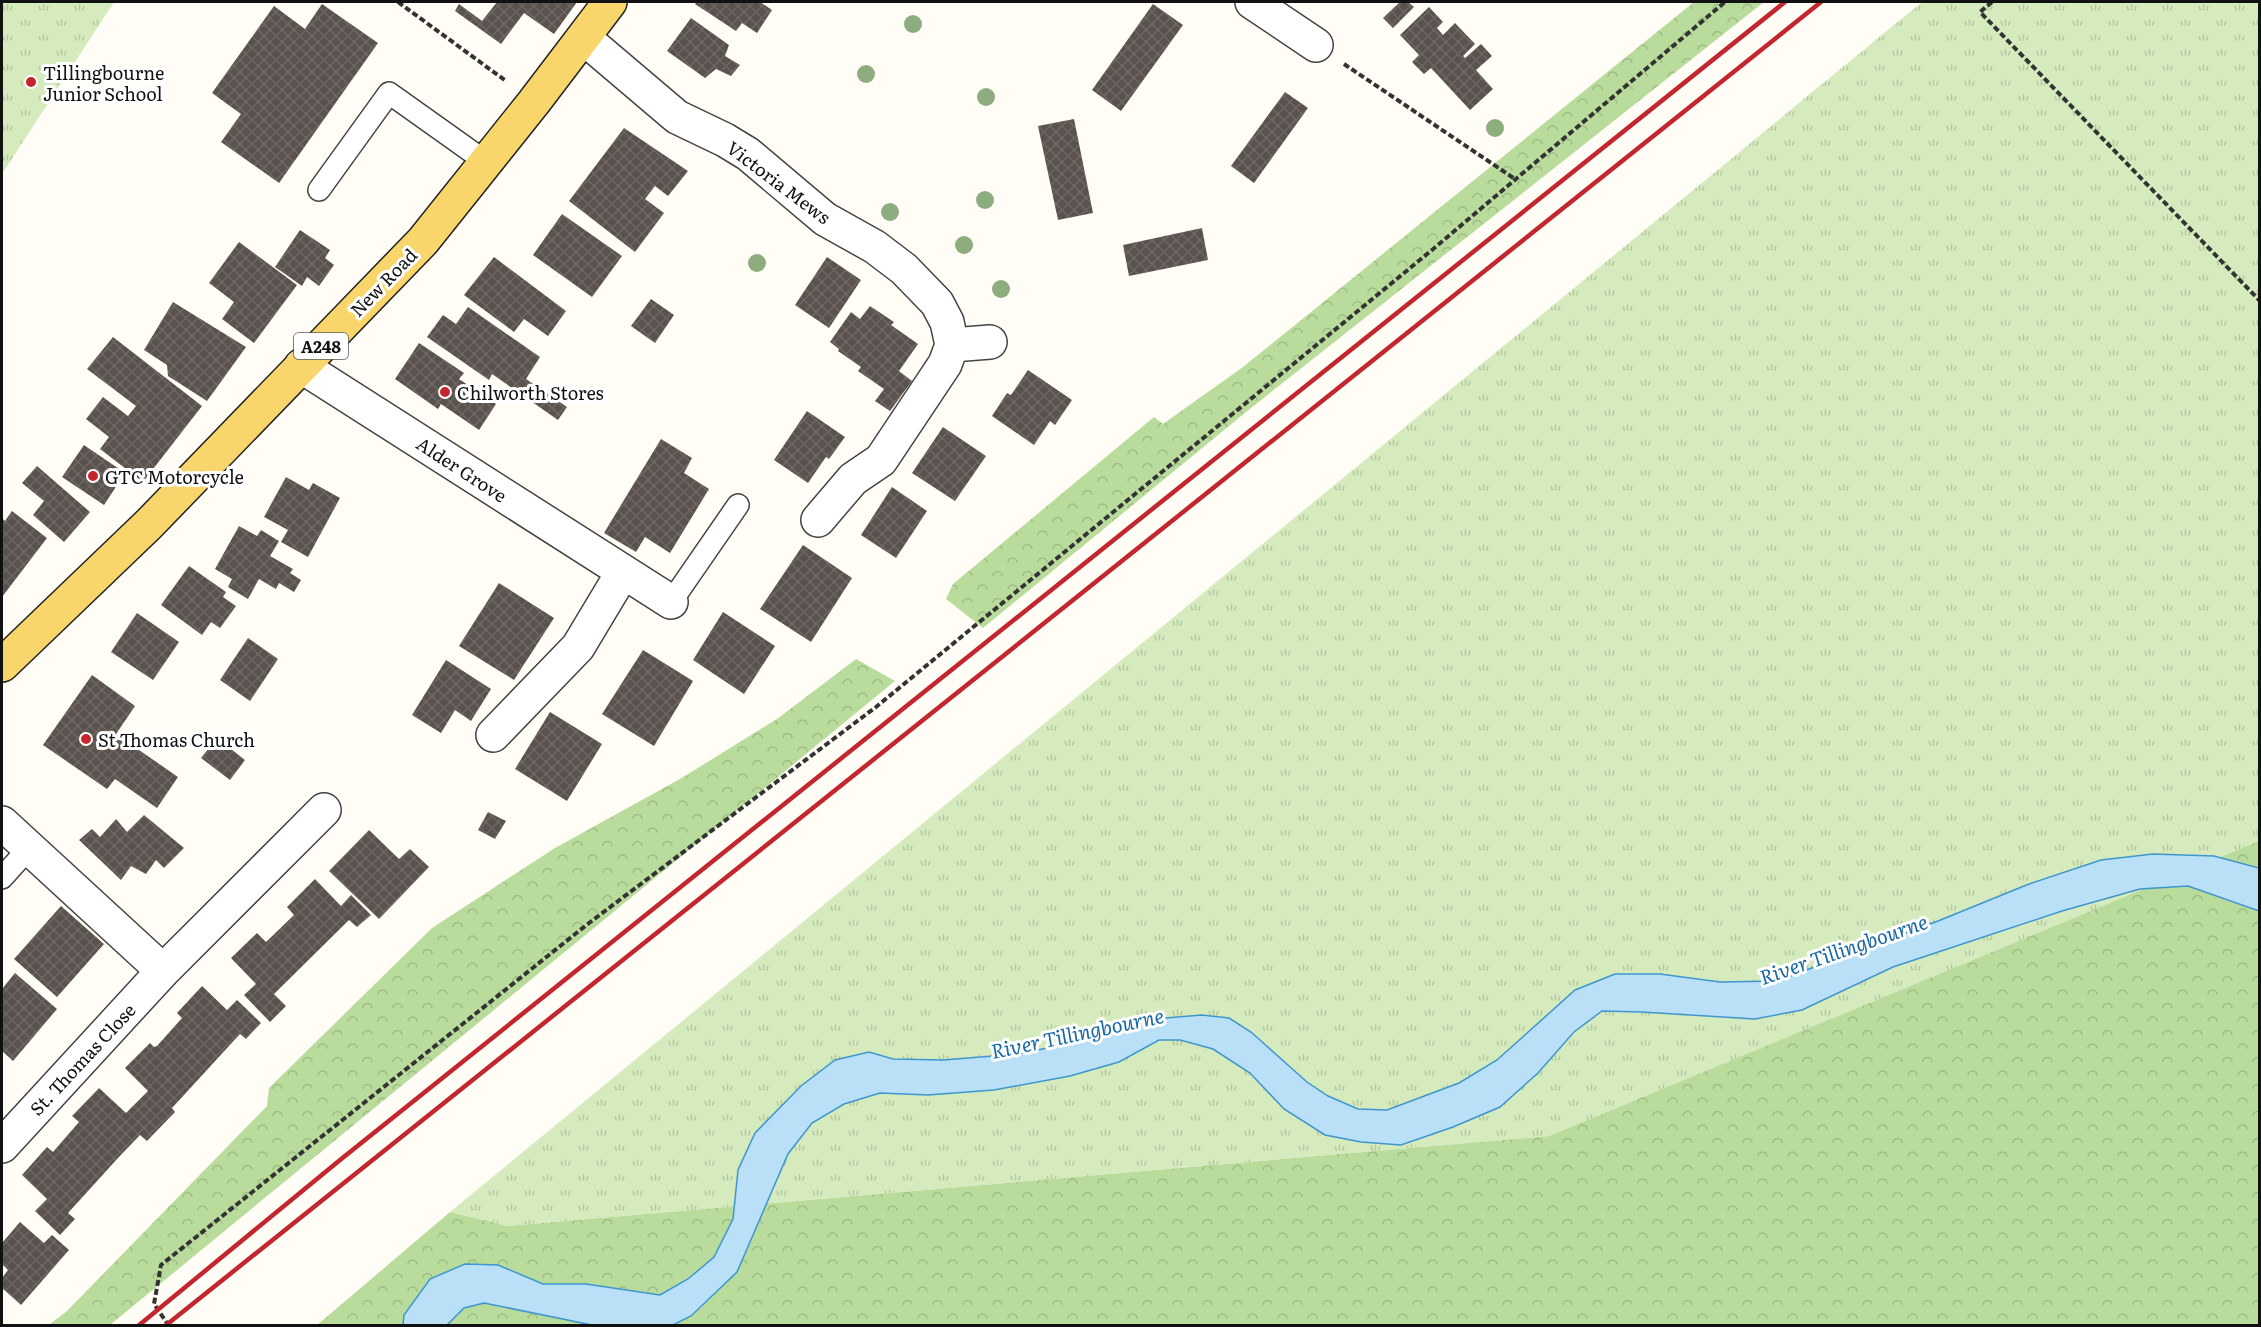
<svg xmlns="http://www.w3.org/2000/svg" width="2261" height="1327" font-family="Literata,serif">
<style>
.grass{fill:url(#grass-tufts)}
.forest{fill:url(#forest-crowns)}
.water{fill:#b9e0f7;stroke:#3f96cf;stroke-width:1.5}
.building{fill:url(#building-cross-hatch)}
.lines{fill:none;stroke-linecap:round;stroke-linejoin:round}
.service-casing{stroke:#444;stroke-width:24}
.minor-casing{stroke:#444;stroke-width:36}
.primary-casing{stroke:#222;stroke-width:36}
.path{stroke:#333;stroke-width:4;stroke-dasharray:6 3;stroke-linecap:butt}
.service{stroke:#fff;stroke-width:21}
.minor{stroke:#fff;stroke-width:33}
.primary{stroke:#f9d66b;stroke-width:33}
.rail{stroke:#c4262e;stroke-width:4.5}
.tree{fill:#8dad7f}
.poi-dot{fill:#c4262e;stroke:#fff;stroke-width:2}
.labels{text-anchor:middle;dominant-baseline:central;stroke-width:6;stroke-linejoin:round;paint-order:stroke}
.shield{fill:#fff;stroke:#585858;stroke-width:1.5}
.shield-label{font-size:16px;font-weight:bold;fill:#111}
.poi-label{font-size:18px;fill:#111;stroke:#fff;text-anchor:start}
.street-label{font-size:18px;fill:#111;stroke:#fff}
.water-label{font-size:20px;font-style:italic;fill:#1768a6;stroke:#fff}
</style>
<defs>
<pattern id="grass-tufts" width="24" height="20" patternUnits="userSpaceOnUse" patternTransform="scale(1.5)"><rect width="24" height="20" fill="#d5ebbd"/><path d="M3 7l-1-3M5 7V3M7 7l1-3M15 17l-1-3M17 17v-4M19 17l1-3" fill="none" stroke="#b6c8a1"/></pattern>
<pattern id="forest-crowns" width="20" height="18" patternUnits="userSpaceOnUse" patternTransform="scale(1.5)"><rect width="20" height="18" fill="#b9dc9c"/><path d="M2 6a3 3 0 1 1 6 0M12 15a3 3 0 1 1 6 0" fill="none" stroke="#9ebc85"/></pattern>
<pattern id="building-cross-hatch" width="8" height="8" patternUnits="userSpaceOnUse" patternTransform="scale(1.5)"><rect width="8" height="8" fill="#5a524d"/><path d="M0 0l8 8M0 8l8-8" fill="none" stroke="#6d6662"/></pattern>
</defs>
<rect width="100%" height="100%" fill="#fffdf5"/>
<path class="grass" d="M2,2H114L2,174Z
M1922,2H2259V841L1549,1136L508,1226L450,1212Z"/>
<path class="forest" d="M1694,2H1764L1246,412L983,628L946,599L953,584L1154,417L1163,424L1243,367Z
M856,659L895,681L110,1325H49L67,1311L267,1106L269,1088L432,928L555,848L680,779L777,719Z
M2259,841V1325L316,1326L450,1212L508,1226L1549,1136Z"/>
<path class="water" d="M2153,854L2214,856L2259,868V911L2188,886L2140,889L2062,911L1893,967L1802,1010L1755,1019L1642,1012L1602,1011L1574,1032L1538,1073L1500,1107L1453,1127L1401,1145L1361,1142L1325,1135L1284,1109L1250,1073L1213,1049L1180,1040H1159L1119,1062L1070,1076L994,1090L928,1095L880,1093L844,1104L812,1123L788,1154L737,1272L691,1316L673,1325H592L484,1303L464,1308L447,1325H403L404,1315L430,1279L465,1264L498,1265L543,1284H586L660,1295L688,1279L714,1257L733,1219L738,1170L755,1133L801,1086L835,1060L869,1052L893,1059L943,1060L1018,1054L1067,1044L1113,1025L1153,1019L1202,1015L1229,1018L1251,1032L1307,1082L1328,1096L1358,1109L1387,1110L1459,1083L1497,1060L1575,990L1615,974H1660L1720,982L1777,981L1938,921L2029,884L2101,860Z"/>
<path class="building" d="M497,2H577L554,34L524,13L501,44L455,11L459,4L482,21Z
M697,2H760L772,10L757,33L742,23L736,31L695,4Z
M1400,2H1408L1414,7L1393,28L1383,18Z
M322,4L378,43L279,183L221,142L241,114L212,93L274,6L305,29Z
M1153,4L1183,25L1121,111L1092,90Z
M1429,7L1443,22L1437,28L1443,35L1455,23L1475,44L1463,56L1465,58L1481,44L1492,56L1476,70L1493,89L1470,110L1431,68L1424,74L1412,62L1419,55L1400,35Z
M691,18L729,45L725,56L740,65L731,76L716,69L705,78L667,51Z
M1285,92L1308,108L1254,183L1231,166Z
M1074,119L1093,213L1058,220L1038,126Z
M624,128L688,171L668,196L655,186L645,199L664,213L635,252L569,201Z
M562,214L622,256L592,297L533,255Z
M1202,228L1208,260L1129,276L1123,245Z
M300,230L330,250L325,258L334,265L319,286L307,277L302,286L275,267Z
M239,242L297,285L254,343L222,319L234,302L209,283Z
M494,257L566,311L548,336L524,319L514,332L464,295Z
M827,257L861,280L829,328L795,305Z
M651,299L674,315L655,343L631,326Z
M173,302L246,347L207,401L168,376L167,365L144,350Z
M870,306L894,322L891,325L918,344L899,371L912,381L890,411L875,401L884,389L858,371L861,367L838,351L839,349L830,342L851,312L860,319Z
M468,307L540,357L526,379L567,407L558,420L492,374L489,380L427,337L443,315L456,324Z
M113,337L202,406L143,482L100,449L109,437L86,419L103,397L128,416L136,406L87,369Z
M419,343L464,373L459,379L496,404L479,430L441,404L438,409L395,379Z
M1028,370L1072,400L1055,425L1050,421L1034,445L992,416L1007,393L1011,395Z
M807,411L845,437L829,459L826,457L808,483L774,460Z
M943,427L986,456L955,501L912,473Z
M661,439L692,458L684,473L709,489L670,553L645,537L636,552L604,533Z
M84,445L125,473L104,505L62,477Z
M37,466L90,512L64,542L33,515L44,501L22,483Z
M286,477L309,490L313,483L340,498L308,557L281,542L288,530L264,517Z
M892,487L927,511L896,558L861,535Z
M12,511L47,538L2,597V518L5,521Z
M239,526L257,536L261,530L279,541L270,556L293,569L290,573L301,580L294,592L279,583L276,589L259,579L248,599L228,587L232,579L215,569Z
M803,545L852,578L811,642L760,609Z
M189,566L226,592L223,597L236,606L220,628L211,622L202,635L161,605Z
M499,583L554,618L514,680L459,646Z
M723,612L775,646L744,694L693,660Z
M137,613L179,642L153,680L111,652Z
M248,638L278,659L250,701L220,680Z
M643,650L693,681L654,746L602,714Z
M446,660L491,689L471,721L455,710L441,733L412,715Z
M92,675L135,706L116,734L178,777L157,808L115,779L107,789L43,745Z
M550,712L602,744L567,801L515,769Z
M217,738L245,760L230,780L201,758Z
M488,812L506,821L495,839L478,830Z
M144,815L184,848L164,868L156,860L146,874L131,866L121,880L79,840L92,829L100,837L116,819L127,832Z
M369,830L399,859L410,849L429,867L379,919L329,871Z
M315,879L341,906L351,895L371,915L357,927L349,920L274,994L286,1006L270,1022L244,995L256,984L231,958L257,933L266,942L294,915L287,907Z
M61,906L104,944L57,997L14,959Z
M15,973L57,1009L13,1061L2,1051V989Z
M202,986L227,1010L237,1000L261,1023L246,1039L240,1034L172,1108L175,1112L147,1141L140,1135L118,1158L68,1213L75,1219L60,1235L35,1211L47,1199L22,1175L47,1147L53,1152L79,1122L72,1116L99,1088L126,1113L148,1091L125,1068L150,1043L154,1047L157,1046L182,1018L177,1013Z
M20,1222L44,1243L52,1235L69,1250L21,1305L2,1288V1278L8,1270L2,1264V1243Z"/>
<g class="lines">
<defs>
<path id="service" d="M319,190L389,93L486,162
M671,602L738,505
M2,878L29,848"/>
<path id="minor" d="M1252,2L1316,45
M584,38L677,117L725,140L748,154L825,219L875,247L904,269L937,303L947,322L952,345L945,364L881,460L853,479L818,520
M952,345L990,342
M301,366L671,602
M493,735L578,647L623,572
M2,823L163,971
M2,1146L163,971L324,810"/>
<path id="primary" d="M2,665L149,524L423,241L534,102L610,2"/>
</defs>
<use href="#service" class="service-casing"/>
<use href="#minor" class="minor-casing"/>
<use href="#primary" class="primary-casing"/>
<path class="path" d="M398,2L506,81
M1992,2L1980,12L2260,301
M1344,64L1515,179
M169,1326L154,1304L161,1265L589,923L876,707L1432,250L1725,2"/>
<use href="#service" class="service"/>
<use href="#minor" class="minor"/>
<use href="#primary" class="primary"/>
<path class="rail" d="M138,1326L340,1160L1785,2
M165,1326L1821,2"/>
</g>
<g class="tree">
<circle cx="913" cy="24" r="9"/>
<circle cx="866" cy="74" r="9"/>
<circle cx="986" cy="97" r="9"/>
<circle cx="1495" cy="128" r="9"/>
<circle cx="985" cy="200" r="9"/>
<circle cx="890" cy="212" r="9"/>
<circle cx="964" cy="245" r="9"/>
<circle cx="757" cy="263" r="9"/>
<circle cx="1001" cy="289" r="9"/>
</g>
<g class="poi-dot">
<circle cx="31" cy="82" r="6"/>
<circle cx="445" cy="392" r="6"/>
<circle cx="93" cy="476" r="6"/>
<circle cx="86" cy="739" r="6"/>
</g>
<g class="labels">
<rect class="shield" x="294" y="333" width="54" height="26" rx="4.5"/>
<g class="shield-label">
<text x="321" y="346">A248</text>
</g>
<g class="poi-label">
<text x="43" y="72">Tillingbourne<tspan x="43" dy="21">Junior School</tspan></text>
<text x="457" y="392">Chilworth Stores</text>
<text x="105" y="476">GTC Motorcycle</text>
<text x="98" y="739">St Thomas Church</text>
</g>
<g class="street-label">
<text transform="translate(779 182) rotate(37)">Victoria Mews</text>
<text transform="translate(383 282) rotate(-46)">New Road</text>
<text transform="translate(462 469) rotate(33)">Alder Grove</text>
<text transform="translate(82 1059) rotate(-47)">St. Thomas Close</text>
</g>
<g class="water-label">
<text transform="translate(1843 948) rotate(-19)">River Tillingbourne</text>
<text transform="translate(1077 1032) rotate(-12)">River Tillingbourne</text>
</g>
</g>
<rect width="2261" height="1327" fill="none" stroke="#111111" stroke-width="6"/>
</svg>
